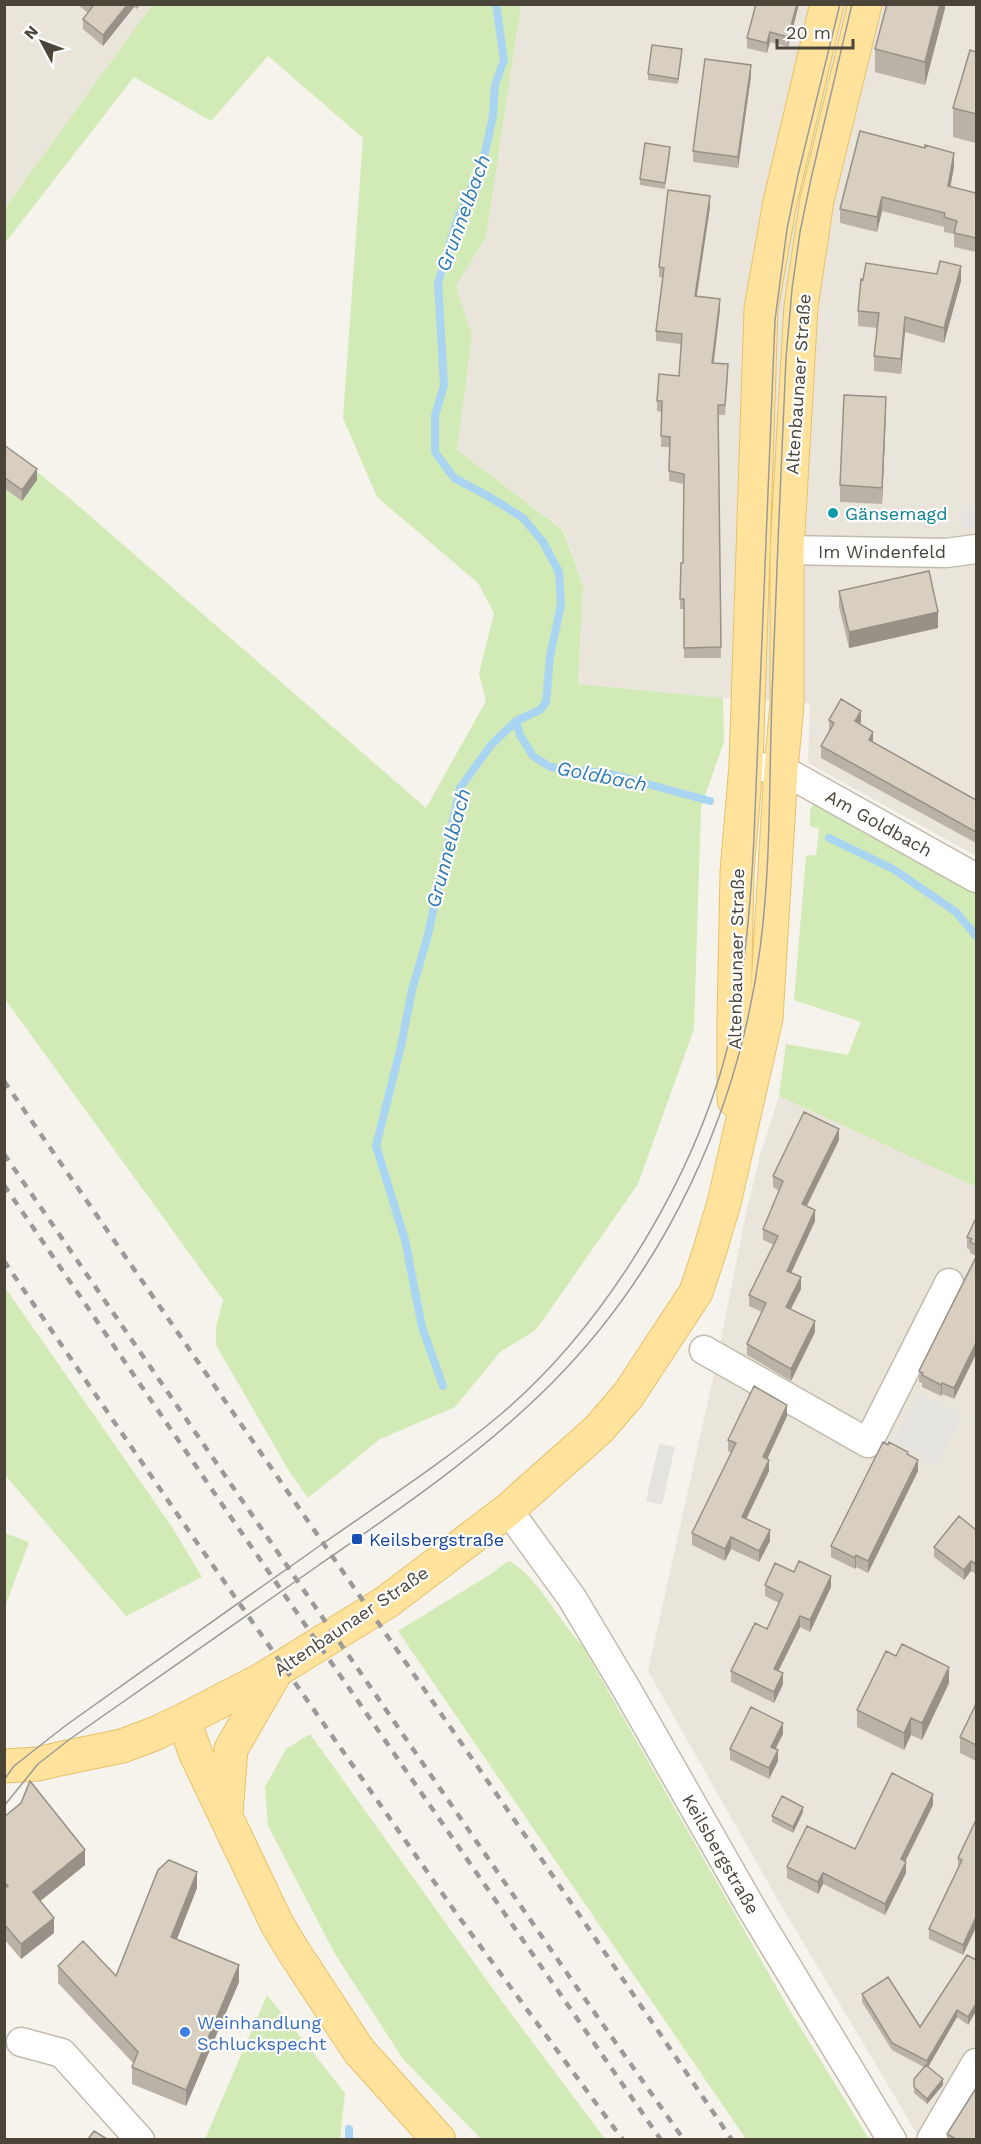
<svg xmlns="http://www.w3.org/2000/svg" width="981" height="2144" font-family="'Work Sans',sans-serif">
<style>
.residential{fill:#eae5da}
.green{fill:#d2eab5}
.parking{fill:#e5e3e0}
.lines{fill:none;stroke-linecap:round;stroke-linejoin:round}
.stream{stroke:#a9d4f2;stroke-width:8}
.minor-casing{stroke:#c2bbae;stroke-width:31}
.major-casing{stroke:#e6c16a;stroke-width:35}
.minor{stroke:#fff;stroke-width:28}
.major{stroke:#ffe39c;stroke-width:33}
.tram{stroke:#9a9a9a;stroke-width:1.5}
.rail{stroke:#9a9a9a;stroke-width:4.5;stroke-dasharray:8 8;stroke-linecap:butt}
.wall{fill:#bab2a6}
.shaded-wall{fill:#979187}
.building{fill:#d8cfc1;stroke:#979187;stroke-width:1.5}
.culture-dot{fill:#0f9aa8;stroke:#fff;stroke-width:2}
.transit-dot{fill:#1a4fb4;stroke:#fff;stroke-width:2}
.shop-dot{fill:#3f7fe0;stroke:#fff;stroke-width:2}
.labels{text-anchor:middle;dominant-baseline:central;stroke-width:4.5;stroke-linejoin:round;paint-order:stroke}
.street-label{font-size:18px;fill:#4b4439;stroke:#fff}
.culture-label{font-size:18px;fill:#0d838f;stroke:#fff;text-anchor:start}
.transit-label{font-size:18px;fill:#164399;stroke:#fff;text-anchor:start}
.shop-label{font-size:18px;fill:#366cbe;stroke:#fff;text-anchor:start}
.water-label{font-size:20px;font-style:italic;fill:#2e7ab2;stroke:#fff}
</style>
<rect width="100%" height="100%" fill="#f6f3ec"/>
<path class="residential" d="M5,5H152L5,208Z
M521,5H976V856L808,763L810,703L723,698L578,684L583,586L564,530L457,450L472,336L456,286L486,237Z
M779,1096L976,1187V2139H920L779,1902L648,1671L714,1374L746,1213L760,1156Z"/>
<path class="green" d="M152,5H521L486,237L456,286L472,336L457,450L563,530L583,586L578,684L723,698L724,742L701,807L694,1029L638,1184L536,1330L500,1352L455,1407L380,1439L308,1498L289,1471L216,1345V1328L223,1300L5,999V446L67,496L426,808L486,701L479,673L494,613L478,583L377,497L343,418L363,138L268,56L211,121L134,77L5,243V208Z
M819,803L976,890V1187L779,1096L786,1044L848,1055L861,1022L794,1000L806,856L816,855L819,829L810,826V810L814,804Z
M4,1286L172,1527L202,1577L126,1616L5,1475Z
M5,1533L29,1542L5,1607Z
M510,1561C538,1578 559,1621 582,1645L789,2009L869,2139H746L398,1631L491,1574L505,1563Z
M310,1734L501,2000L605,2139H481L403,2059L335,1954L268,1826L265,1787L286,1749Z
M267,1995L345,2093L340,2139H205Z"/>
<path class="parking" d="M976,509V528L963,530L960,512Z
M919,1394L962,1417L937,1464L894,1441Z
M659,1444L675,1447L662,1505L646,1501Z"/>
<g class="lines">
<path class="stream" d="M516,721L520,735L533,756L550,767L611,774L710,801
M829,838L893,869L956,912L976,936
M443,1386L422,1327L405,1240L376,1146L401,1046L412,990L428,935L460,788L491,745L516,721L540,710L546,702L550,657L561,604L559,572L543,542L523,518L488,496L454,478L435,452V416L444,385L438,283L456,223L484,157L493,116L495,85L504,60L496,4
M349,2140V2129"/>
<defs>
<path id="minor" d="M787,550L946,553L976,549
M761,767L781,769L976,878
M704,1350L868,1443L949,1283
M508,1510L572,1598L627,1690L752,1909L892,2140
M21,2042L62,2053L140,2140
M931,2140L976,2063"/>
<path id="major" d="M734,1100V1020L737,872L746,765L761,309L780,202L827,4
M184,1720L195,1752L277,1924L294,1952L359,2051L439,2140
M4,1766L38,1764L59,1759L122,1746L154,1734L184,1720L263,1679L388,1601L508,1510L599,1429L629,1394L696,1292L709,1253L724,1203L766,1018L781,769L787,704V550L801,306L817,200L865,4
M226,1813L231,1749L275,1673"/>
</defs>
<use href="#minor" class="minor-casing"/>
<use href="#major" class="major-casing"/>
<use href="#minor" class="minor"/>
<use href="#major" class="major"/>
<path class="tram" d="M4,1780L14,1766L65,1726C149,1666 233,1607 318,1547C379,1504 443,1463 501,1414C599,1331 680,1200 719,1078C743,999 750,919 754,837L775,320L787,229L798,175L840,4
M4,1806L38,1764L70,1739C153,1681 236,1623 319,1565C400,1509 482,1453 552,1383C667,1267 739,1110 760,949C771,866 769,779 772,696C776,583 781,471 786,358L792,289L800,232L811,179L852,4"/>
<path class="rail" d="M4,1081L540,1857L732,2140
M4,1154L571,1979L684,2140
M4,1185L228,1513L661,2140
M4,1261L193,1537L456,1913L623,2140"/>
</g>
<path class="wall" d="M77,4H141L137,9L134,7L103,46L83,29V19L88,13Z
M799,4L788,47L770,42L767,53L747,48V38Z
M945,4V8L925,85L875,72V49Z
M976,52V143L953,137V108Z
M682,55L678,84L648,80V74Z
M751,76L738,168L693,162V151Z
M670,153L665,189L640,185V179Z
M954,167L950,186L976,197V252L954,247V234L944,232V227L882,211L877,232L840,223V209Z
M710,207L697,296L720,309L714,363L728,375L725,415H718L721,658H684V609H680L681,563H683L684,484L669,481L670,447H661L662,412L657,411V401L679,376L681,344L656,341V331L663,278L659,277V267Z
M863,280L961,281L944,343L905,332L901,374L874,371V356L877,328L858,326V311Z
M886,413L882,504L840,502V485Z
M4,445L37,480L22,501L4,488Z
M839,591L938,628L849,648L839,607Z
M829,720L861,722L860,724L873,742L976,800V843L821,758V746L829,731Z
M839,1140L807,1206L815,1221L791,1273L801,1289L791,1309L815,1332L791,1381L747,1355V1344L762,1312L749,1306V1295L774,1245L763,1240V1229L779,1191L773,1187V1176Z
M976,1218V1256L970,1253V1250L967,1248V1237Z
M976,1257V1354L954,1399L942,1394L941,1396L922,1387V1383L919,1382V1371Z
M787,1416L767,1459L769,1471L746,1519L770,1541L759,1562L731,1549L725,1561L692,1545V1533L731,1453L728,1451V1440Z
M908,1455L918,1471L868,1573L856,1567L855,1569L831,1557V1546Z
M976,1530V1574L971,1571L964,1580L934,1557V1547Z
M794,1572L831,1587L810,1632L800,1627L778,1671L783,1684L774,1703L731,1682V1671L767,1629L779,1603L765,1596V1585Z
M896,1656L949,1683L922,1740L911,1735L904,1750L857,1727V1710Z
M976,1704V1761L960,1753V1737Z
M783,1734L775,1749L778,1761L769,1779L730,1760V1749Z
M933,1805L905,1861L906,1873L885,1915L823,1884L818,1894L787,1878V1867L855,1849Z
M803,1812L793,1833L772,1822V1816Z
M4,1817L85,1865L40,1901L54,1933L21,1959L4,1939Z
M976,1820V1927L963,1955L929,1939V1929L958,1868V1858Z
M197,1888L177,1939L239,1982L186,2106L132,2084V2067L134,2064L58,1983V1966L116,1976Z
M976,1960V2011L968,2025L957,2017L928,2067L943,2085L927,2104L914,2093V2079L924,2067L892,2050L862,2002V1994L920,2027Z
M947,2134L976,2139H947Z"/>
<path class="shaded-wall" d="M128,4H134V7L103,46V35Z
M797,4H799L788,47V37Z
M940,4H945V8L925,85V62Z
M770,32V42L767,53V43Z
M751,65V76L738,168V157Z
M954,153V167L948,200V186Z
M710,196V207L695,306V296Z
M882,197V211L877,232V217Z
M961,266V281L944,343V328Z
M720,299V309L712,374V363Z
M905,317V332L901,374V359Z
M886,397V413L882,504V488Z
M37,469V480L22,501V490Z
M938,612V628L849,648V632Z
M861,711V722L855,733V721Z
M873,732V743L869,740Z
M839,1129V1140L802,1215V1204Z
M815,1210V1221L787,1282V1271Z
M801,1277V1289L786,1318V1307Z
M815,1321V1332L791,1381V1369Z
M976,1343V1354L954,1399V1388Z
M942,1383V1394L941,1396V1385Z
M787,1405V1416L763,1468V1457Z
M769,1460V1471L742,1528V1517Z
M918,1460V1471L868,1573V1561Z
M770,1530V1541L759,1562V1551Z
M731,1537V1549L725,1561V1549Z
M856,1555V1567L855,1569V1558Z
M971,1561V1571L964,1580V1570Z
M831,1576V1587L810,1632V1620Z
M800,1616V1627L774,1680V1669Z
M949,1667V1683L922,1740V1723Z
M783,1673V1684L774,1703V1692Z
M911,1718V1735L904,1750V1733Z
M783,1723V1734L771,1758V1747Z
M778,1750V1761L769,1779V1768Z
M933,1794V1805L901,1870V1859Z
M803,1807V1812L793,1833V1827Z
M85,1850V1865L33,1907V1892Z
M906,1862V1873L885,1915V1904Z
M197,1872V1888L171,1954V1937Z
M823,1873V1884L818,1894V1882Z
M976,1917V1927L963,1955V1945Z
M54,1918V1933L21,1959V1944Z
M239,1965V1982L186,2106V2090Z
M976,2004V2011L968,2025V2017Z
M957,2010V2017L927,2069V2061Z
M943,2079V2085L927,2104V2099Z"/>
<path class="building" d="M90,4H128L103,35L83,19L93,6Z
M756,4H797L788,37L770,32L767,43L747,38Z
M887,4H940L925,62L875,49Z
M652,45L682,49L678,79L648,74Z
M970,50L976,52V114L953,108Z
M705,59L751,65L738,157L693,151Z
M860,131L925,148V145L954,153L948,186L976,193V238L954,233L957,221L944,217L945,213L882,197L877,217L840,209Z
M645,143L670,147L665,183L640,179Z
M668,190L710,196L695,296L720,299L712,363L728,364L725,405H718L721,647L684,648V599H680L681,563H683L684,474L669,471L670,437L661,436L662,401H657L659,374L679,376L682,334L656,331L664,268L659,267Z
M940,261L961,266L944,328L905,317L901,359L874,356L879,313L858,311L861,279L863,280L866,263L937,274Z
M844,395L886,397L882,488L840,485Z
M4,445L37,469L22,490L4,477Z
M929,571L938,612L849,632L839,591Z
M841,699L861,711L855,721L873,732L869,740L976,800V832L821,746L834,723L829,720Z
M804,1112L839,1129L802,1204L815,1210L787,1271L801,1277L786,1307L815,1321L791,1369L747,1344L766,1303L749,1295L778,1236L763,1229L783,1181L773,1176Z
M976,1218V1245L970,1242L972,1239L967,1237Z
M976,1257V1343L954,1388L942,1383L941,1385L922,1375L923,1373L919,1371Z
M754,1386L787,1405L763,1457L769,1460L742,1517L770,1530L759,1551L731,1537L725,1549L692,1533L736,1443L728,1440Z
M883,1442L888,1445L889,1442L908,1452L907,1454L918,1460L868,1561L856,1555L855,1558L831,1546Z
M959,1516L976,1530V1564L971,1561L964,1570L934,1547Z
M799,1561L831,1576L810,1620L800,1616L774,1669L783,1673L774,1692L731,1671L755,1623L767,1629L783,1594L765,1585L775,1563L794,1572Z
M902,1644L949,1667L922,1723L911,1718L904,1733L857,1710L886,1651L896,1656Z
M976,1704V1745L960,1737Z
M751,1707L783,1723L771,1747L778,1750L769,1768L730,1749Z
M892,1773L933,1794L901,1859L906,1862L885,1904L823,1873L818,1882L787,1867L807,1826L855,1849Z
M30,1781L85,1850L33,1892L54,1918L21,1944L4,1924V1889L8,1886L4,1882V1817L21,1803Z
M782,1796L803,1807L793,1827L772,1816Z
M976,1820V1917L963,1945L929,1929L962,1860L958,1858Z
M169,1860L197,1872L171,1937L239,1965L186,2090L132,2067L138,2052L58,1966L83,1941L116,1976L158,1870Z
M967,1955L976,1960V2004L968,2017L957,2010L927,2061L892,2043L862,1994L888,1977L920,2027Z
M926,2065L943,2079L927,2099L914,2087V2079Z
M976,2088V2139H956L947,2134Z
M94,2131L107,2139H88Z"/>
<circle class="culture-dot" cx="833" cy="513" r="6"/>
<rect class="transit-dot" x="351" y="1533" width="12" height="12" rx="3"/>
<circle class="shop-dot" cx="185" cy="2032" r="6"/>
<g class="labels">
<g class="street-label">
<text transform="translate(798 384) rotate(-86)">Altenbaunaer Straße</text>
<text x="882" y="551">Im Windenfeld</text>
<text transform="translate(879 823) rotate(29)">Am Goldbach</text>
<text transform="translate(736 959) rotate(-89)">Altenbaunaer Straße</text>
<text transform="translate(351 1621) rotate(-34)">Altenbaunaer Straße</text>
<text transform="translate(721 1854) rotate(60)">Keilsbergstraße</text>
</g>
<g class="culture-label">
<text x="845" y="513">Gänsemagd</text>
</g>
<g class="transit-label">
<text x="369" y="1539">Keilsbergstraße</text>
</g>
<g class="shop-label">
<text x="197" y="2022">Weinhandlung<tspan x="197" dy="21">Schluckspecht</tspan></text>
</g>
<g class="water-label">
<text transform="translate(463 213) rotate(-70)">Grunnelbach</text>
<text transform="translate(602 776) rotate(11)">Goldbach</text>
<text transform="translate(448 848) rotate(-75)">Grunnelbach</text>
</g>
</g>
<rect width="981" height="2144" fill="none" stroke="#4b4439" stroke-width="12"/>
<g transform="translate(42 42) rotate(311)" stroke="#ffffff" stroke-width="4.5" paint-order="stroke">
<path d="M0-4.5L10 22L0 15L-10 22Z" fill="#4b4439"/>
<text y="-9" font-size="16" font-weight="bold" text-anchor="middle" fill="#4b4439">N</text>
</g>
<path d="M777 39v9h76v-9" fill="none" stroke="#4b4439" stroke-width="3"/>
<text x="786" y="39" font-size="18" fill="#4b4439" stroke="#ffffff" stroke-width="4.5" paint-order="stroke">20 m</text>
</svg>
